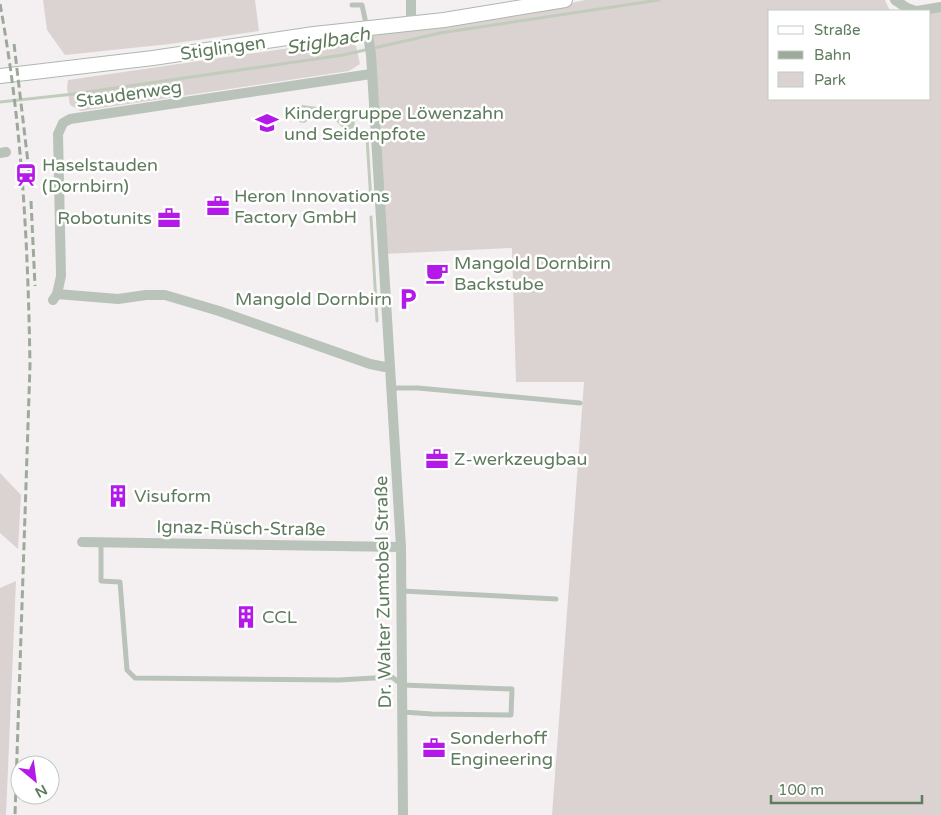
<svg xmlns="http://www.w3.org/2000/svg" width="941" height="815" font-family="'Varela Round',sans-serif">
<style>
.green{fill:#dbd3d1}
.water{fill:#c1ccbc}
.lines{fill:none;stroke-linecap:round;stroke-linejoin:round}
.stream{stroke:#c1ccbc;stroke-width:3}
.secondary-casing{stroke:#adb8ac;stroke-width:16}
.lane{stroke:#bac3ba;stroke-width:5}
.street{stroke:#bac3ba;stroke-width:10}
.secondary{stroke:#fff;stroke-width:14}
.rail{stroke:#9ca99b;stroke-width:3;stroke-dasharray:8 4;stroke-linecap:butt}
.labels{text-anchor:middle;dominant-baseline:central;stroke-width:5;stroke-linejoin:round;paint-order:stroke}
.street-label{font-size:18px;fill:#607c5e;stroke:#fff}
.poi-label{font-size:18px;fill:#607c5e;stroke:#fff;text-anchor:start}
.water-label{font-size:19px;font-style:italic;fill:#607958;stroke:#fff}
</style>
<rect width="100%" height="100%" fill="#f4f0f2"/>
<path class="green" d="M43,0H255L259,31L170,44L65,55L47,30Z
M585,0H885L890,11H770V99H930V11L941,9V815H552L584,382H516L512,248L384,254L369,29L439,26L502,18Z
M345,40L356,46L360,64L349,71L81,111L70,105L67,88L68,80Z
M0,473L21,495L18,549L0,533Z
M16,581L6,815H0V588Z"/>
<path class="water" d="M302,105L325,108L332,113C342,114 359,112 354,128L350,131L343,128L335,120L315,116L304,123L299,122L295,112Z"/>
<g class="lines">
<path class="stream" d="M0,102L74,94L343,55L440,33L659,0
M367,138L371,202
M371,217L377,321"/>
<defs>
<path id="secondary" d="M0,76L153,58L314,34L444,20L565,0"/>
</defs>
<use href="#secondary" class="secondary-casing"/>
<path class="lane" d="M352,5H362L367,28
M392,390L397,388H418L580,403
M101,542V581L120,582L127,670L135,678L339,680L392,677L402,685L512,689L511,715L432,714L402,712
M402,591L556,599"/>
<path class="street" d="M411,0V23
M895,0L907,8L916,11
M917,11L941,7
M367,28L371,55L401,547L403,815
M0,153L6,152
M57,294L118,299L146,295H165L219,311L370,364L390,368
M53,300L57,294L61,276L58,134L63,123L70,119L371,74
M82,542L401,547"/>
<use href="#secondary" class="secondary"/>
<path class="rail" d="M0,4C22,123 28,244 30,365L15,815
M14,44L29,171
M31,201L35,286"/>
</g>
<defs>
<symbol id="school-bare" viewBox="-9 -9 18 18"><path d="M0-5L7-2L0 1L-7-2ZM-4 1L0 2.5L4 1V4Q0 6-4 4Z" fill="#b31aea" stroke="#fff" stroke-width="2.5" paint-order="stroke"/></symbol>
<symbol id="station-bare" viewBox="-9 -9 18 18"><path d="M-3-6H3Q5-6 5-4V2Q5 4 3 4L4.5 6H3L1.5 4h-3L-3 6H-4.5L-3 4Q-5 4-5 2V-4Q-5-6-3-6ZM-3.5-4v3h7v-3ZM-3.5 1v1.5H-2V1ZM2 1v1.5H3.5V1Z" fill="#b31aea" stroke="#fff" stroke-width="2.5" paint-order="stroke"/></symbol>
<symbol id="office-bare" viewBox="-9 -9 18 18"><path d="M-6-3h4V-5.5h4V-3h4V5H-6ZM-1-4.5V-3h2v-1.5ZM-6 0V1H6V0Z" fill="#b31aea" stroke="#fff" stroke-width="2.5" paint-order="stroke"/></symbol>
<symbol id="cafe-bare" viewBox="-9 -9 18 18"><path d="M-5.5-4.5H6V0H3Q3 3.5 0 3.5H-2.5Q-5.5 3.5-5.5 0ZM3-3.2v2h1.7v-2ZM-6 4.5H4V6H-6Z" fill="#b31aea" stroke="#fff" stroke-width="2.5" paint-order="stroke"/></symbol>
<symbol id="parking-bare" viewBox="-9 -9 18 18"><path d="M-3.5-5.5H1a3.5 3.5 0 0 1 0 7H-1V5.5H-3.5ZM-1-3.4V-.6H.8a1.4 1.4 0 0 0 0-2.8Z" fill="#b31aea" stroke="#fff" stroke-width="2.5" paint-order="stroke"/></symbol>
<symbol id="building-bare" viewBox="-9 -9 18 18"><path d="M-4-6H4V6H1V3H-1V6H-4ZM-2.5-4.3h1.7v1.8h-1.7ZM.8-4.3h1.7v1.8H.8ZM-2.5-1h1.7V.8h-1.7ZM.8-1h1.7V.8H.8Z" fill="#b31aea" stroke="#fff" stroke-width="2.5" paint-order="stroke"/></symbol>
</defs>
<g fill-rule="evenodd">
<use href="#school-bare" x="251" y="107" width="32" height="32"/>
<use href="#station-bare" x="10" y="159" width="32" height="32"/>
<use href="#office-bare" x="202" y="190" width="32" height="32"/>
<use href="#office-bare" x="153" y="202" width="32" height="32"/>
<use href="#cafe-bare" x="421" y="257" width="32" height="32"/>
<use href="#parking-bare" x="392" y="283" width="32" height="32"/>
<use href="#office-bare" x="421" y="443" width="32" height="32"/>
<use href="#building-bare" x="102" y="480" width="32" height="32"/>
<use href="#building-bare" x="230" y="601" width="32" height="32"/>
<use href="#office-bare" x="418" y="732" width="32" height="32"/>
</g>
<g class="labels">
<g class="street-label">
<text transform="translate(223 48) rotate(-8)">Stiglingen</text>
<text transform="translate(129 94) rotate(-8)">Staudenweg</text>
<text transform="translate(241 528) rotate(1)">Ignaz-Rüsch-Straße</text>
<text transform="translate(383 592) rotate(-91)">Dr. Walter Zumtobel Straße</text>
</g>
<g class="poi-label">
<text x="284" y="113">Kindergruppe Löwenzahn<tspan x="284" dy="21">und Seidenpfote</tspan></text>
<text x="42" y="165">Haselstauden<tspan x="42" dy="21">(Dornbirn)</tspan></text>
<text x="234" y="196">Heron Innovations<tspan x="234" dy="21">Factory GmbH</tspan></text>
<text x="152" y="218" text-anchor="end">Robotunits</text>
<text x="454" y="263">Mangold Dornbirn<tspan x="454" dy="21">Backstube</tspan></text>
<text x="392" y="299" text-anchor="end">Mangold Dornbirn</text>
<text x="454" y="459">Z-werkzeugbau</text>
<text x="134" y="496">Visuform</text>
<text x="262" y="617">CCL</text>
<text x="450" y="738">Sonderhoff<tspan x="450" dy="21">Engineering</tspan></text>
</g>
<g class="water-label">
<text transform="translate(328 41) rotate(-10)">Stiglbach</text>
</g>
</g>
<rect x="768" y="10" width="162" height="90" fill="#ffffff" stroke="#bfcbbf"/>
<rect x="778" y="26" width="25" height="8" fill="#ffffff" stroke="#bfcbbf"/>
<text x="814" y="35" font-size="15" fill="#607c5e">Straße</text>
<rect x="778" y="51" width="25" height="8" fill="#9ca99b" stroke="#bfcbbf"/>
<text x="814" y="60" font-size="15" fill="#607c5e">Bahn</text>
<rect x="778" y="72" width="25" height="15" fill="#dbd3d1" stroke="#bfcbbf"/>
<text x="814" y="85" font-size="15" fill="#607c5e">Park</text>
<g transform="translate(35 780) rotate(151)"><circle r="24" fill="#ffffff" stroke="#bfcbbf"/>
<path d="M0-4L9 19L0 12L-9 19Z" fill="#b31aea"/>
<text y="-8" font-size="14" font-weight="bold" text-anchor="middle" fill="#607c5e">N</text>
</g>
<path d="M771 795v8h151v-8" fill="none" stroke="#607c5e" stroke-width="2.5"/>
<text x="778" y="795" font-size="15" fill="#607c5e" stroke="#ffffff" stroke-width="4" paint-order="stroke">100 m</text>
</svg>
